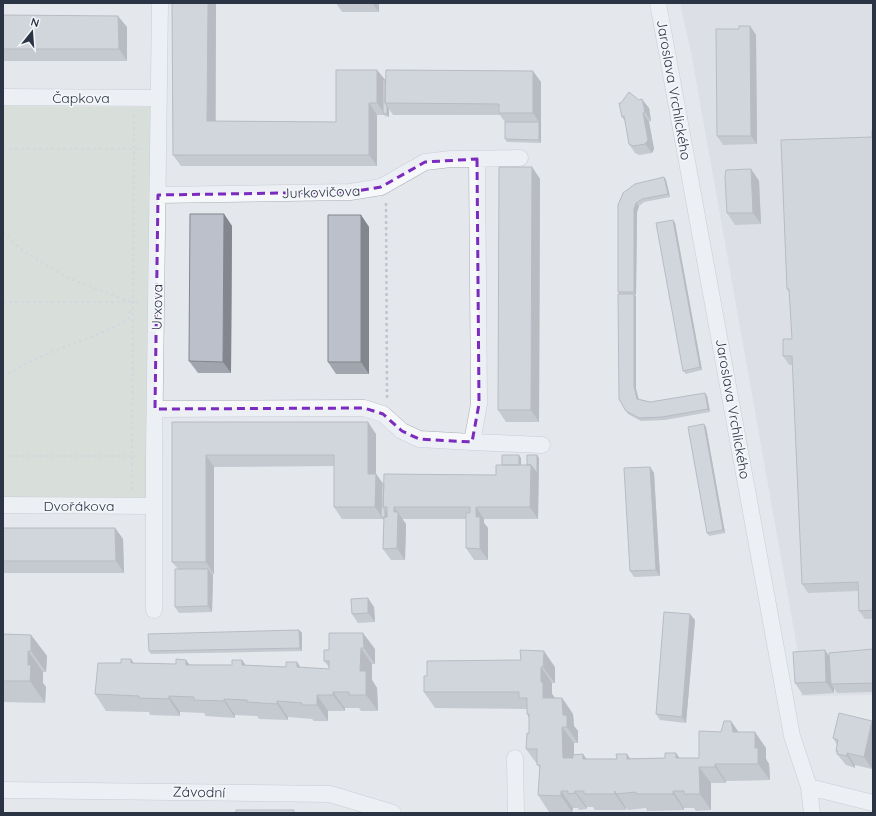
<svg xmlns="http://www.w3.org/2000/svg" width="876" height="816" font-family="Quicksand,sans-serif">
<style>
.built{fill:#d2d6de}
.green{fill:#c9d6c5}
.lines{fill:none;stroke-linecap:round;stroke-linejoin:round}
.minor-casing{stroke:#a9aeb7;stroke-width:17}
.path{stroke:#c2c5cb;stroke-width:2.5;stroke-dasharray:3 3;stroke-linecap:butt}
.minor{stroke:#f7f8fa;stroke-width:16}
.wall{fill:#a1a5ae}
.shaded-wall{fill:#83868d}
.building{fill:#bbc0ca;stroke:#83868d}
.marked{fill:none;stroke:#7b2cbf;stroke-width:3;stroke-dasharray:8 5;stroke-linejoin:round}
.labels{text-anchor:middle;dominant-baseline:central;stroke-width:3.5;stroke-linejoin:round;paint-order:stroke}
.street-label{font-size:14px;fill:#2b3445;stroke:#f4f6f9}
</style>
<rect width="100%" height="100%" fill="#e4e7ec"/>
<path class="built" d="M680,3H873V695L801,696L800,664L691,52Z"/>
<path class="green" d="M3,106L151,107L147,500L3,499Z"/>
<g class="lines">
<defs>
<path id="minor" d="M658,3L792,736L809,787L812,813
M3,97L159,98
M158,195L350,192L381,187L425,162L451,159L520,158
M155,409L364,408L383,414L402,431L419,439L472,442L479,404L477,159
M472,442L542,445
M3,505L154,506
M154,610V457L160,3
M515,758L516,813
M809,787L873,803
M3,790L330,794L393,813"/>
</defs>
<use href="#minor" class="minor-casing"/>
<path class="path" d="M3,149H142
M386,203L387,398
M3,232L22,250L66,277L133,303
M3,302H140
M3,377C41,351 88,342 128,320L131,308
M3,456H137
M132,490L134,115"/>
<use href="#minor" class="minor"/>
</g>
<path class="wall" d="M172,3H216V121L336,122L377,70L385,80L541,82V143L507,142L505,139V122L500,115H393L389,109V117L385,116L384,115H377V166H181L173,155Z
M336,3H379V12H342Z
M3,15L127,27V61H3Z
M750,26L756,35L757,144L723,145L717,136L739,29Z
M649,108L651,121L649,122L654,149L652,153L639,155L635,153L629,144L625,121L622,117Z
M873,130V619H865L859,611L858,591L808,593L802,584L793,365H789L783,356L792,339L790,293L787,289L872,137Z
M532,167L540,179L539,422H506L498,410Z
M751,169L759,181L761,224L735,225L727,213Z
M664,177L666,180L670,197L644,202L639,206L637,212L636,295H635L636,297V389L639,399L650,402L707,396L710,412L665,420L641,421L628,414L619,399V294L618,292V205Z
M224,214L232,226L231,373H198L189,361Z
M361,215L369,227V374H336L328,362Z
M673,220L675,223L702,370L686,374L683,371Z
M172,422L376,434V474L383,484L496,475L502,465L521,458V465H527L539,458L538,519H484V523L488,528V560H474L466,548V519H402L406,524L405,560H391L383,549L384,520L382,519H342L334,507V466L214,467V574H212L213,575L212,612L179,613L175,607L178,569L172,562Z
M706,427L725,533L709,536L707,533Z
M650,467L654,473L660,576L634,577L630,571Z
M3,528H115L123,539L124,573H3Z
M374,607L375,622L358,623L352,614Z
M695,620L686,723L660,720L656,714Z
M299,630L302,633V651L151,654L149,651Z
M329,633L375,649V664H372V680L377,688L378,711H361L359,708H345V711H328V721H314L312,719L288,717V720L259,719L257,716L235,715V718L206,716L204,713L180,712V716L150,715L149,712L106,711L95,694L134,664L232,665L242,660L245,665L286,667L297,662L300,668L329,669V667L324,661L329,650Z
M3,634L31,635L47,656L46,672H43V683L46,687L45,703L3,702Z
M873,649V692L837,693L834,688V693L803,695L795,683L829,657Z
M427,661L555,667V683H552V694L555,698H562L573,714L574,726L578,731V743H574V754L587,759L699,758L731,721L738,732L766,748V759L769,764L770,780L726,781V783H711V810L696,811L694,808H684V810L647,811L646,808L628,810L626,808V810H595L593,807H587V809L579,810L578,808H573L572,812H549L538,795L540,768L526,749L529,734V718L527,714V709L435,708L424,692L427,676Z
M839,713L872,769L855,765V768L846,765L837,754L836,751L837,745L833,738Z"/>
<path class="shaded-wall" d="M208,3H216L215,133L207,121Z
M372,3H379V12Z
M118,16L127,27V61L119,49Z
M750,26L756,35L757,144L751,136Z
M377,70L386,81L384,113L377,103Z
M533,71L541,82V143L539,140V122L533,113Z
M642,99L649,108L651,121L645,112Z
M369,103L377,115V166L369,155Z
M387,106L389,109V117L387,114Z
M643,113L649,122L654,149L652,153L645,144Z
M532,167L540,179L539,422L531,410Z
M751,169L759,181L761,224L753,213Z
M664,177L666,180L670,197L668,194Z
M636,203L639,206L637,212L636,295L634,292V209Z
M224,214L232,226L231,373L223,362Z
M361,215L369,227V374L361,362Z
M673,220L675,223L702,370L700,367Z
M634,294L636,297V389L639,402L637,399L634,386Z
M705,393L707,396L710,412L708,409Z
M368,422L376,434V474L384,485L382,517L375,507L368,474Z
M704,424L706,427L725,533L723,530Z
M206,455L214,467V574L206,562Z
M519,455L521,458V476L519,473Z
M537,455L539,458L538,519L530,507L531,465Z
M650,467L654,473L660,576L656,570Z
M394,507L406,524L405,560L397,548Z
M476,507L484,519V523L488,528V560L480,549L476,517Z
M385,510L387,513V521L385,518Z
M115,528L123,539L124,573L116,561Z
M208,569L213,575L212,612L208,606Z
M368,598L374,607L375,622L368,613Z
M690,614L695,620L686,723L682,717Z
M299,630L302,633V651L300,648Z
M363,633L375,649V664L364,648Z
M31,635L47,656L46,672L31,651Z
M361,648L372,664V680L377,688L378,711L366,695L360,671Z
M825,650L833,662L831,684L834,688V693L826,682Z
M28,651L43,672V683L46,687L45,703L30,681L28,665Z
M544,651L555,667V683L543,667Z
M131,659L142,675L131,663Z
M186,660L198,676L186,665Z
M242,660L253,676L242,665Z
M297,662L308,679L297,667Z
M541,667L552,683V694L555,698L554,715L543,698L541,682Z
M333,692L345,708V711L333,695Z
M317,695L328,711V721L317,705Z
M169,696L180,712V716L169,699Z
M562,698L573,714L574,726L578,731V743L567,727L563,715Z
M224,699L235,715V718L224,701Z
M277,701L288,717V720L277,704Z
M731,721L742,737L733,732Z
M872,721L873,722V763L872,769L864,757Z
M562,727L574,743V775L563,758Z
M755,732L766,748V759L769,764L770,780L758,764L755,748Z
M676,753L688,770L676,758Z
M847,753L855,765V768L847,756Z
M583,754L595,771L583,759Z
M627,754L638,770L627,759Z
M715,764L726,781V783L715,767Z
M699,767L711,783V810L700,794Z
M561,791L573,808L572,812L561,796Z
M575,791L587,807V809L575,793Z
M615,791L626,808V810L615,794Z
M673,791L684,808V810L673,794Z"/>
<path class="building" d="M172,3H208L207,121L336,122V70H377V103H369V155H173Z
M3,15L118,16L119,49H3Z
M739,26H750L751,136H717L716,29H739Z
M386,70L533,71V113H499V104L385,103Z
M383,80H385V103L387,106V114L383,113Z
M629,92L639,100L642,99L645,112L643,113L648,140L645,144L633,146L629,144L624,116L622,117L619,103H621Z
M505,122H539V140L505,139Z
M872,130H873V610L859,611L858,582L802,584L792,356H783V339H792L789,289H787L781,140L872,137Z
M499,167H532L531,410H498Z
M751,169L753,213H727L725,177L726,170Z
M664,177L668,194L642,199L636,203L634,209V292H618V205L623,193L635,184Z
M190,214H224L223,362L189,361Z
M328,215H361V362H328Z
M673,220L700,367L683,371L656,223Z
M618,294H634V386L637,399L650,402L705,393L708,409L662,417L639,418L626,411L619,399Z
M172,422H368V474H376L375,507H334V455H206V562H172Z
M704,424L723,530L707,533L688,427Z
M502,455H519V465H502Z
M527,455H537V473L531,465H527Z
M496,465H531L530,507H476V517H480V549L466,548V513H470V507H394V512H398L397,548L383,549L384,517H387V507H383L384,474L496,475Z
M650,467L656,570L630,571L624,468Z
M382,484H384L383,507L385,510V517H381Z
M3,528H115L116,561H3Z
M175,569H208V606L175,607Z
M368,598V613L352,614L351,599Z
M664,612L690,614L682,717L656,714Z
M299,630L300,648L149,651L148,634Z
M329,633H363L364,648H361L360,671H366V695H349V692H333V695H317V705H302V703L277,701V704L247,702V700L224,699V701L194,700V697L169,696V699L139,698V696L95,694L98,663H121V659H131V663L176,664V659L186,660V665H232V660H242V665L286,667V662H297V667L329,669V661H324V650H329Z
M3,634L31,635V651H28V665H31L30,681H3Z
M873,649V683L831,684L829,653Z
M520,650L544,651L543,667H541V682H543V698H562L563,715H566L567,717V727H562L563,758H573V755L583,754V759H617L616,754H627V759L665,758V753H676V758H699V731L721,732L724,721H731L733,732H755V748H758V764H715V767H699L700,794H684V791H673V794H636V792L616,794L615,791V794H584V791H575V793L568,794V791H561V796L538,795L540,765H537V749H526L527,733L529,734V714H527V698H519V692H424V676H427V661L521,660Z
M825,650L826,682L795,683L793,652Z
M839,713L872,721L864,757L847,753V756L837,754L838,751H836L838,740L833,738Z
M236,810H294V813H236Z"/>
<path d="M0 0H876V816H0ZM477,159L479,404L472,442L419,439L402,431L383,414L364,408L155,409L158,195L350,192L381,187L425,162Z" fill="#e4e7ec" fill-opacity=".55" fill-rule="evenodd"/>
<path class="marked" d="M477,159L479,404L472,442L419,439L402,431L383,414L364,408L155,409L158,195L350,192L381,187L425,162Z"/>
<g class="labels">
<g class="street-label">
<text transform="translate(674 90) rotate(80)">Jaroslava Vrchlického</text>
<text x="81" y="98">Čapkova</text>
<text transform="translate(321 192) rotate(-2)">Jurkovičova</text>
<text transform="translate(157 307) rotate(-89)">Urxova</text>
<text transform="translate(733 409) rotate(80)">Jaroslava Vrchlického</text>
<text x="79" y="506">Dvořákova</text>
<text transform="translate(199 792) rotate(1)">Závodní</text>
</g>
</g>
<rect width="876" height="816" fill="none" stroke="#2b3445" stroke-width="8"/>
<g transform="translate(32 32) rotate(17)" stroke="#f4f6f9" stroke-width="3" paint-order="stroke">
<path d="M0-3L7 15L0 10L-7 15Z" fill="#2b3445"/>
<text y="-6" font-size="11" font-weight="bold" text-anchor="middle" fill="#2b3445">N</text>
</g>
</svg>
